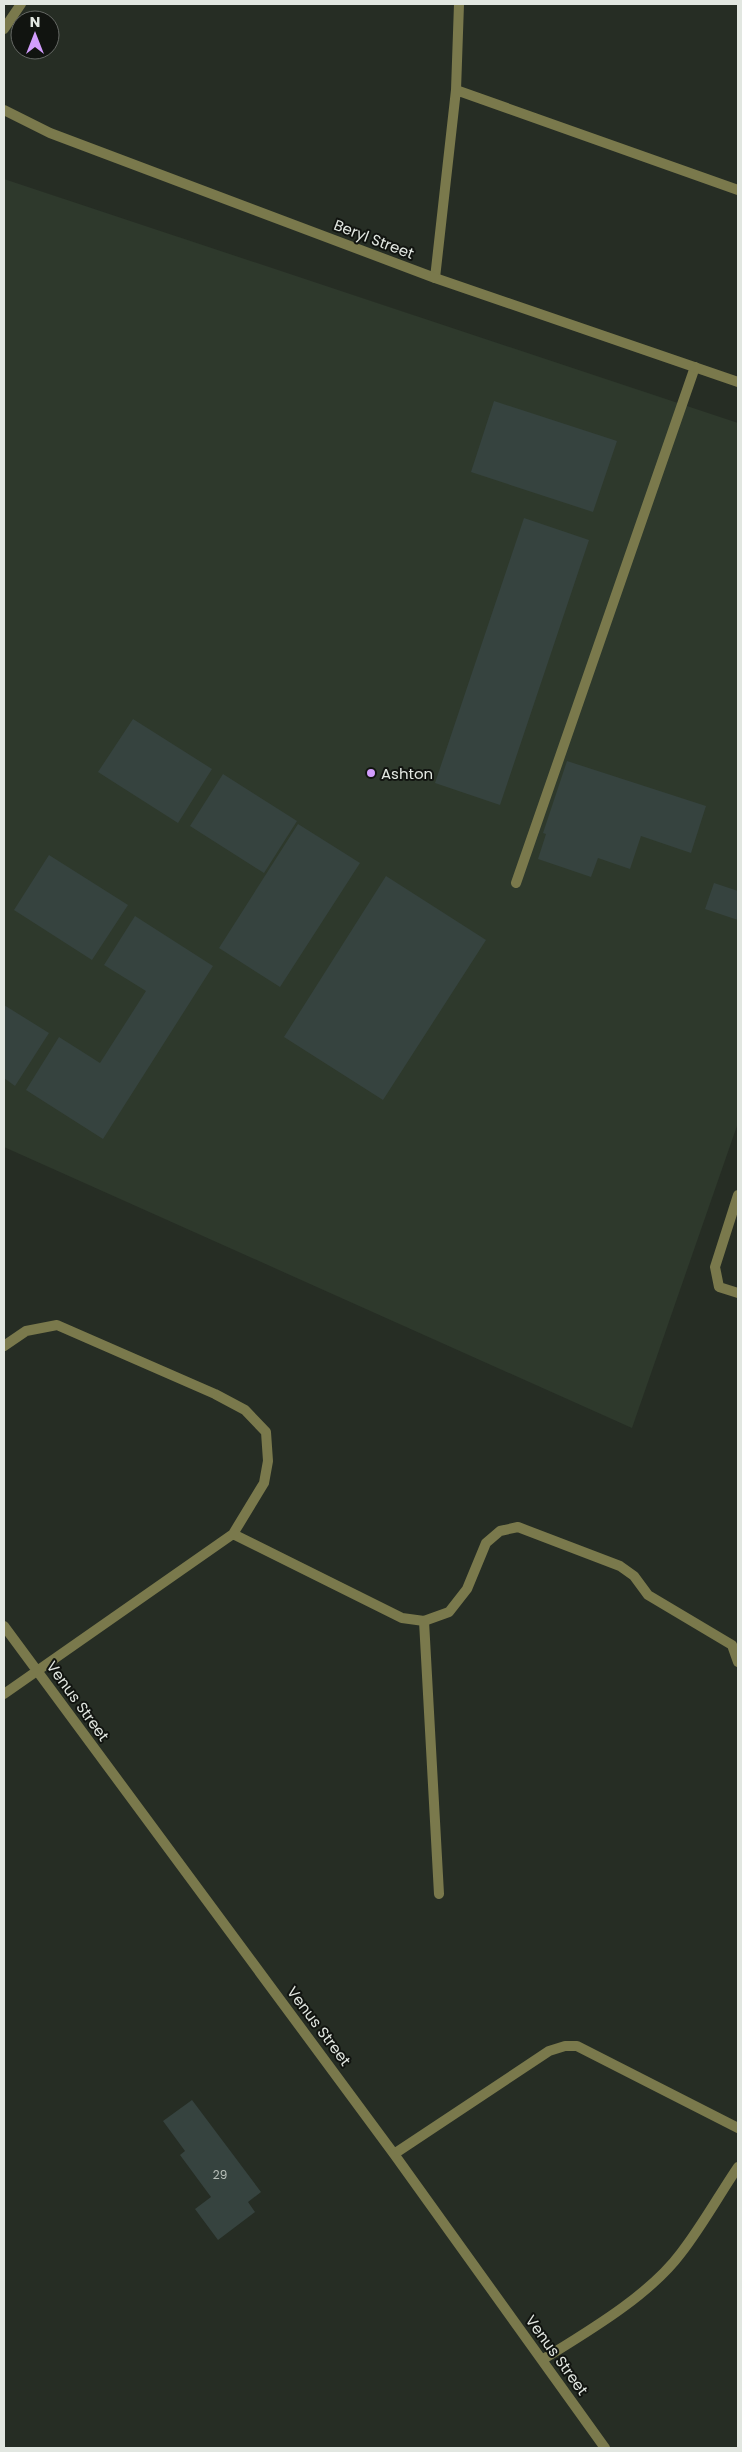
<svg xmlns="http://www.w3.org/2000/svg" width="742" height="2452" font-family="Poppins,sans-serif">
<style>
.built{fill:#2e392c}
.building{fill:#36433f}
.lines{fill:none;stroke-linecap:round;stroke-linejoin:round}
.service{stroke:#7a794c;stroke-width:10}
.minor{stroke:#7a794c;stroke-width:10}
.poi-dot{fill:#d29dfd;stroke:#111410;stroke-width:2}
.labels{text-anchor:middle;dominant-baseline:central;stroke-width:4;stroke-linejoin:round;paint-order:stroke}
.number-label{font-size:12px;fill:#b7beb8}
.street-label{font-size:15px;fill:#e2e7e1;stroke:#111410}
.poi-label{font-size:15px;fill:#e2e7e1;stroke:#111410;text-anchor:start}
</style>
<rect width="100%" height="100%" fill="#262d24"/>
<path class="built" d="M4,179L738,423V1123L632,1428L4,1147Z"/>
<path class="building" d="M494,401L617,441L593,512L471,472Z
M524,518L589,540L500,805L435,783Z
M133,719L212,769L178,823L98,772Z
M567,761L706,806L691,853L641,836L630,869L598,858L591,877L538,859L546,834L543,833Z
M223,774L297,821L264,873L190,826Z
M298,824L360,863L280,987L219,948Z
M49,855L128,905L92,960L14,910Z
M386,876L486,940L383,1100L284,1037Z
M714,883L738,891V920L705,909Z
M135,916L213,966L103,1139L26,1090L59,1037L100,1063L146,991L104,965Z
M4,1005L49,1033L15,1086L4,1078Z
M192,2100L261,2192L248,2202L255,2212L218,2240L195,2209L211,2197L180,2155L185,2151L163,2121Z"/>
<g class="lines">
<path class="service" d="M456,90L738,190
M435,278L456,90L459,4
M516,883L695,367"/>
<path class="minor" d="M4,29L21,4
M4,110L50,133L435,278L738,382
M738,1195L715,1267L719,1287L738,1293
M4,1346L26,1331L57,1325L215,1394L245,1410L266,1432L268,1461L264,1483L233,1534L4,1694
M233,1534L402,1618L424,1621L449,1612L467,1589L486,1543L500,1531L518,1527L620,1566L634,1576L648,1595L732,1645L738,1662
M424,1621L439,1894
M4,1626L394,2154L605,2448
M394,2154L549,2051L565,2046H577L738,2128
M542,2360C587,2332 649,2296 681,2253C702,2226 719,2195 738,2167"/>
</g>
<circle class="poi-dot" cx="371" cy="773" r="5"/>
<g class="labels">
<g class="number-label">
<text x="220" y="2174">29</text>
</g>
<g class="street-label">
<text transform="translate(374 239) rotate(21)">Beryl Street</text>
<text transform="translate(78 1701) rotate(54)">Venus Street</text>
<text transform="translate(319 2026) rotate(53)">Venus Street</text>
<text transform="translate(557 2355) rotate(54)">Venus Street</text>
</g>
<g class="poi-label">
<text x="381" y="773">Ashton</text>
</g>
</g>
<rect width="742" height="2452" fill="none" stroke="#e2e7e1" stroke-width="10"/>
<g transform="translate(35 35)"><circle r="24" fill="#111410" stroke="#656864"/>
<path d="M0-4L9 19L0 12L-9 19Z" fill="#d29dfd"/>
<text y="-8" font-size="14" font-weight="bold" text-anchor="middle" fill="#e2e7e1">N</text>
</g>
</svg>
